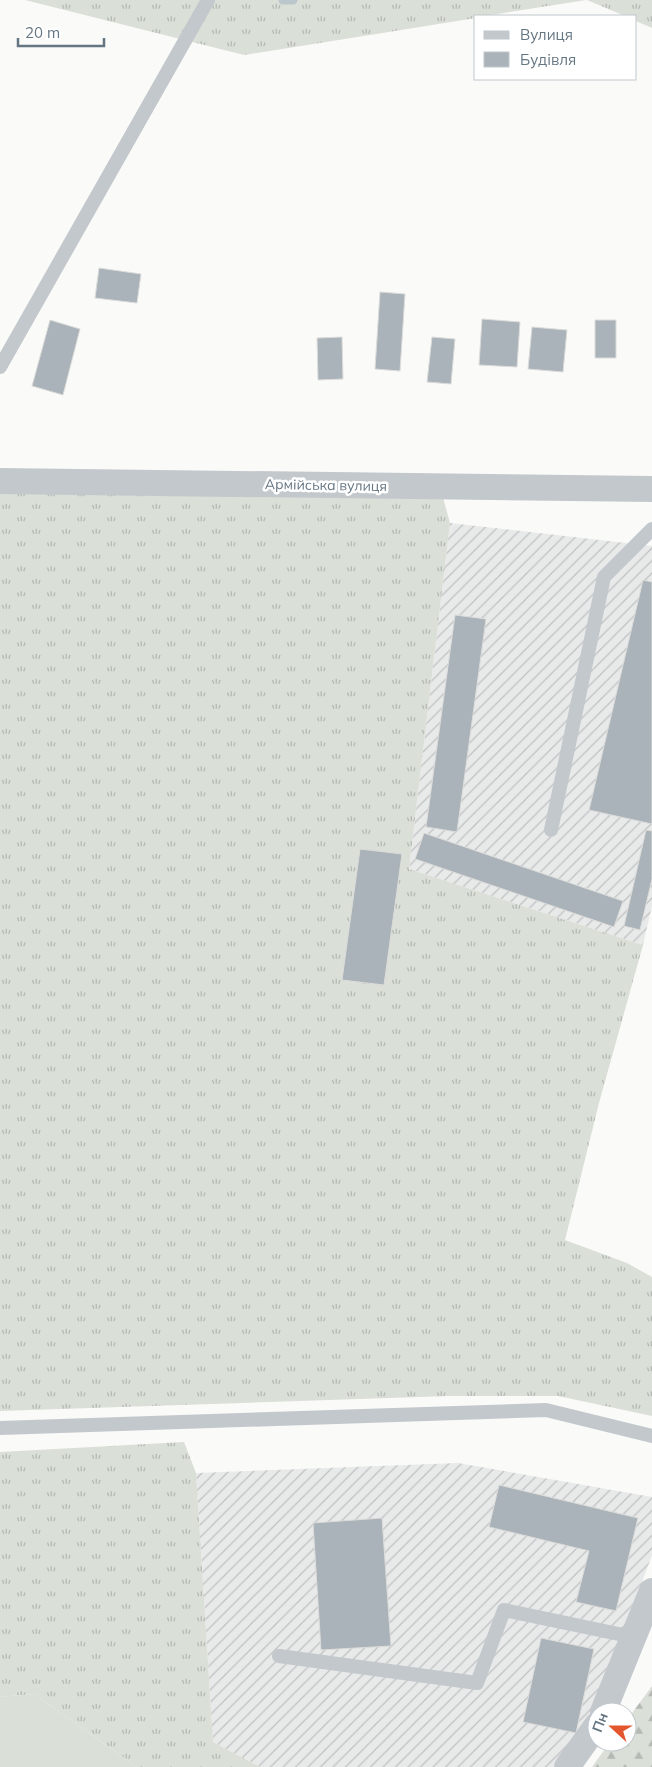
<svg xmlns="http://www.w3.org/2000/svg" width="652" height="1767" font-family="Mulish,sans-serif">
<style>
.industrial{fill:url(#industrial-furrows)}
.grass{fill:url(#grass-tufts)}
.forest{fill:url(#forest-firs)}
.garden{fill:#dadfd7}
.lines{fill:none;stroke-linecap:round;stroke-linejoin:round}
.stream{stroke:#bbc7cb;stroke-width:9}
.building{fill:#aab3b9;stroke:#dcdcda}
.service{stroke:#c3c8cc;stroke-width:14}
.minor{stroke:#c3c8cc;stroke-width:26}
.labels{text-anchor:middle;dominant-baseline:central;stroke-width:5;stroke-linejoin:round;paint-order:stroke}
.street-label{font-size:14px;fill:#657683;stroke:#fff}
</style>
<defs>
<pattern id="industrial-furrows" width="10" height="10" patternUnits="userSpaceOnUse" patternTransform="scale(1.25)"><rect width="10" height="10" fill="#e8e9e9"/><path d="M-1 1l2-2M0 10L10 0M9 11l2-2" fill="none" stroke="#c0c1c2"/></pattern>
<pattern id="grass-tufts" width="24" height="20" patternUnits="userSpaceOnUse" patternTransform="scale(1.25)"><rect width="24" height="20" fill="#dadfd7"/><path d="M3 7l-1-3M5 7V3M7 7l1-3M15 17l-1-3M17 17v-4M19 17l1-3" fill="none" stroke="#b4b9b4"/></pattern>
<pattern id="forest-firs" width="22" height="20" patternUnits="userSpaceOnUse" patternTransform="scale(1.25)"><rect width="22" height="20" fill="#dadfd7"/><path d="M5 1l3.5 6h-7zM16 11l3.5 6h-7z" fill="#b4b9b4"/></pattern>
</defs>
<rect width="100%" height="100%" fill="#fafaf8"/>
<path class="industrial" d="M450,523L652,546V906L643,945L409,869Z
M458,1463L652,1497V1555L592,1720L556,1767H260L213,1742L196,1473Z"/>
<path class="grass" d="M25,0H586L485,16H476V18L244,55Z
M587,0H652V28L636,21V16H625Z
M0,489L442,494L450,523L409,869L643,945L599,1103L565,1240L627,1263L652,1277V1416L558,1396H449L0,1411Z
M184,1442L196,1473L213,1742L260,1767H137L34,1694L0,1697V1452Z"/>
<path class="forest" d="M652,1686V1767H592L610,1742H627V1720Z"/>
<path class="garden" d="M34,1694L137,1767H0V1697Z"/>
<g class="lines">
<path class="stream" d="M283,0H293"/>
</g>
<path class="building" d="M99,268L141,274L137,303L95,298Z
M380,292L405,294L400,371L375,369Z
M482,319L520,322L517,367L479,365Z
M50,320L80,329L63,395L32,386Z
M595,320H616V358H595Z
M532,327L567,330L563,372L528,369Z
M342,337L343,379L318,380L317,338Z
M432,337L455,339L451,384L427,382Z
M643,580L652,582V824L589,810Z
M455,615L486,619L457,832L426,827Z
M646,830L652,831V879L640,930L624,926Z
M424,833L623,901L614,927L415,859Z
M360,849L402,854L384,985L342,980Z
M499,1485L638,1518L616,1611L576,1602L589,1551L489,1527Z
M382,1518L391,1646L321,1650L313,1523Z
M541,1638L594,1649L576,1733L523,1722Z"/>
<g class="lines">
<path class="service" d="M0,367L208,0
M551,830L604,577L652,529
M0,1428L546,1410L652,1436
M279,1656L477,1683L504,1610L633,1637"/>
<path class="minor" d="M0,481L652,489
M603,1712L652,1591
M567,1767L597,1725"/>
</g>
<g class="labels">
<g class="street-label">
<text transform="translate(326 485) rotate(1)">Армійська вулиця</text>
</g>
</g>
<rect x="474" y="15" width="162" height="65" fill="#ffffff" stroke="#c1c8cd"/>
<rect x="484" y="31" width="25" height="8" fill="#c3c8cc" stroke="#c1c8cd"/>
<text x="520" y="40" font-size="15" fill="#657683">Вулиця</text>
<rect x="484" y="52" width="25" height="15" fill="#aab3b9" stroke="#c1c8cd"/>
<text x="520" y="65" font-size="15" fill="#657683">Будівля</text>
<g transform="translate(612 1727) rotate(291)"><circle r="24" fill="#ffffff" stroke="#c1c8cd"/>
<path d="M0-4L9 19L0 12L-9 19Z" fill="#e4572e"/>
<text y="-8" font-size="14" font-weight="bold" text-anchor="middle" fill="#657683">Пн</text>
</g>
<path d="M18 38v8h86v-8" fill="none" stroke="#657683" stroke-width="2.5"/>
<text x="25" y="38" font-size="15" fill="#657683" stroke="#ffffff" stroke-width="4" paint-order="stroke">20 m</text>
</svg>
